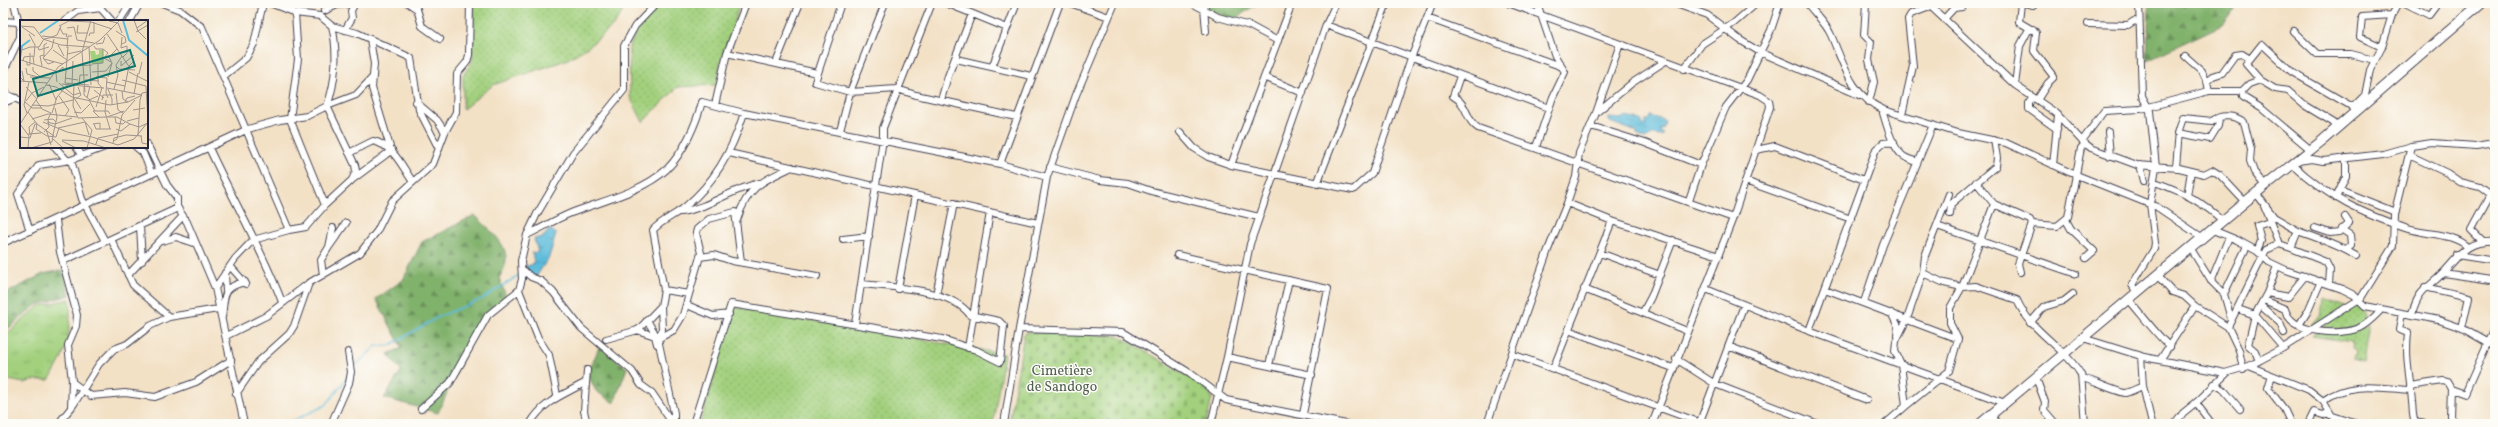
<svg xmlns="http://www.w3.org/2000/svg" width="2498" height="427" font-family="Vollkorn,serif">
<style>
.grass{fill:url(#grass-dots);stroke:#62795c}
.forest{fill:url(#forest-firs);stroke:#526a54}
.cemetery{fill:url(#cemetery-stones);stroke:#62795c}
.park{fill:url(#park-tufts);stroke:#62795c}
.water{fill:url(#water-ripples);stroke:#3e6e8a}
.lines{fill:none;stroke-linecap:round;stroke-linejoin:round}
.stream{stroke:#5bbbda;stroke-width:1.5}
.street-casing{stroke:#413f50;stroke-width:8}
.secondary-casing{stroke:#413f50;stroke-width:11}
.street{stroke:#fff;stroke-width:6}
.secondary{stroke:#fff;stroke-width:9}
.labels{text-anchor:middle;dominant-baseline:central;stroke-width:3;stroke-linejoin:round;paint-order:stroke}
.park-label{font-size:14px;fill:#4f5f52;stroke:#fdfcf7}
.inset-river{fill:none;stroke:#5bbbda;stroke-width:2}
.inset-road{fill:none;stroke:#9f958e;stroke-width:1}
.view{fill:#0f766e;fill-opacity:0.15;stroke:#0f766e;stroke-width:2}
.inset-edge{fill:none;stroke:#22223b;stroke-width:2}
</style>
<defs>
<pattern id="grass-dots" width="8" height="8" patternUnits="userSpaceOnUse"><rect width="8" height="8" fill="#a2d07d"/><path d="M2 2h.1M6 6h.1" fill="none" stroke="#8bb26d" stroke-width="1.8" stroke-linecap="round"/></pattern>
<pattern id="forest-firs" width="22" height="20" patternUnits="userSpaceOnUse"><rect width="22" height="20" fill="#81b26c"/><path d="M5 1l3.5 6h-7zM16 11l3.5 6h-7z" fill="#69905a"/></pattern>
<pattern id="cemetery-stones" width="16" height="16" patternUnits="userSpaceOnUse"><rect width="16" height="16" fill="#a2d07d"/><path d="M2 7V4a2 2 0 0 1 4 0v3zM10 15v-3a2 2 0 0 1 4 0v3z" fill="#8bb26d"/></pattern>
<pattern id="park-tufts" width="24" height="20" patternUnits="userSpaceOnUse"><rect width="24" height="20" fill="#a2d07d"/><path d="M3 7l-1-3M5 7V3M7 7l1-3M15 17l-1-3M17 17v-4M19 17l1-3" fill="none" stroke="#8bb26d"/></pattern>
<pattern id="water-ripples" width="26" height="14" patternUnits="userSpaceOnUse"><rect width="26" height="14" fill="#5bbbda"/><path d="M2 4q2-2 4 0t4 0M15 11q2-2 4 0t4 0" fill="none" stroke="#4b98b2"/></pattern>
</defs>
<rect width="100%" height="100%" fill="#fdfcf7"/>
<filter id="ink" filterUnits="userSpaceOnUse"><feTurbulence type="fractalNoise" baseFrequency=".025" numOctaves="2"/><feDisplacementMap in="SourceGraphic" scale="8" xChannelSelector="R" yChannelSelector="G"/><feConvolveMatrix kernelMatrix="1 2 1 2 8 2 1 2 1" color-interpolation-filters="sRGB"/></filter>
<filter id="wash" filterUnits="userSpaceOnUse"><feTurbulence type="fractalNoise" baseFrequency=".012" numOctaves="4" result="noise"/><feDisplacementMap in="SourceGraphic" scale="16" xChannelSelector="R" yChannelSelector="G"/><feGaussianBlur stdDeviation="0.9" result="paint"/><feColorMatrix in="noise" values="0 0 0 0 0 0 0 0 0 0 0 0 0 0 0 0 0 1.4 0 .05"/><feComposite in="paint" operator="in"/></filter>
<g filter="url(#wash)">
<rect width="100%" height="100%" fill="#f3e1c6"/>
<path class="grass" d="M474,3H628L614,25L588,47L566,60L493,85L463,109V75L472,62Z
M662,3H738C737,33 716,56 718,85L678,87L643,122L630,97L629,47L639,27Z
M2325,298L2346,306L2317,328L2311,325L2320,314Z
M2356,304L2365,311L2368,321L2350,330L2322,327Z
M735,307L1004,354L993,424H700Z
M2369,326L2363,361L2353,358L2355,351L2351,349L2352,342L2312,336L2320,331L2364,329Z"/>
<path class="forest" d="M1207,3H1258L1232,21L1205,8Z
M2149,3H2240L2222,25L2147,60Z
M475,215C494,235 518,250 499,278L506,296L487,315L470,341L438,413L384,398L401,371L388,354L402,348L376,299L403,280L422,242Z
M63,270L70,295L36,305L3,333V295L43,274Z
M599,347V350L601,347L627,368L614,403L596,391L588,375Z"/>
<path class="cemetery" d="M1027,332L1120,336L1207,388L1212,398L1206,424H1009L1024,334Z"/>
<path class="park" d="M70,299C71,331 68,353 49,380H34L24,383L3,379V337L39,306Z"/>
<path class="water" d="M1651,116L1665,121L1663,129L1660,130L1663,135L1661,136L1652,135L1645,139L1637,135V132L1610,122L1608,118L1622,119L1625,117L1641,120L1643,125L1646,126V120H1650Z
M550,229L556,234L549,257L536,277L526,271V266L531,265L534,262L532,253L538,252L534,239L543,237Z"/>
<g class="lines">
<path class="stream" d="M353,368L376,346H389L438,317L482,299L519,275
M286,424L326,405L347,378"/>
</g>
</g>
<g filter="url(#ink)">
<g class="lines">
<defs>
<path id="street" d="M14,3L21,31
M96,3L112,21
M162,3L180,10L202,27L289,230L253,240L235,259L215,288
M270,3L295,13L320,16L332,26L357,33L411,58L419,110L439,149
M408,3L417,9L422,26L440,39
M841,3L815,82L850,92L897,89L916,95L1016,117
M946,3L1007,28
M1070,3L1109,17
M1192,3L1218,17L1250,26L1278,41
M1206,3L1204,8L1206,31
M1508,3L1760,95L1769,101L1770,107L1733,218L1652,424
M1673,3L1707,15L1740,40L1760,52L1859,95
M1807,3C1814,13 1826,23 1831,35C1844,65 1851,96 1884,110L1958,133L2006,143L2069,172L2157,207L2203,238
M1866,3L1864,35L1871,42L1869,60L1874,82L1869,102
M1927,3L2015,85L2056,113L2082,141L2091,148L2137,165L2179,168L2204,174L2212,170L2220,175L2245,202
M2021,3L2019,22L2031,29
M2025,3L2033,5L2035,3
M2405,3L2429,15L2438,3
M324,11L337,5L354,3
M295,13L298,59L290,119L325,205
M1427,18L1560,66
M1944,19L1954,8L1962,7V3
M3,21L18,22
M65,21L78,11L101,8
M119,21L131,3
M130,21L140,3
M2088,24L2128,25L2134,21L2138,22
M1326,25L1549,108
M345,30L352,18L351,11L355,3
M2293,31L2317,54H2351L2374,60
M370,39L374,64L372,88L390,147
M2382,47L2360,37L2362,17L2392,15
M727,53L817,73
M2185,56L2202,71L2207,81
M956,59L1031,76
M776,63L800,3
M992,67L1017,3
M1684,69L1702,44L1734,23L1757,3
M3,73L20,37V31
M224,76L246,58L254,44L263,3
M1460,76L1453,96C1469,105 1465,120 1478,128L1733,218
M1264,77L1303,93
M2260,80L2246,64L2262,44L2292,72L2358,110
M2015,85L2020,46L2028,31L2033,29L2036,33L2034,51L2054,77L2048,83L2037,100
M3,88L8,95L21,101
M2209,91H2242
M2033,97L2029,103V109L2057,129
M941,100L948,76L972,14
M416,102L437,120L445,132
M3,103L16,98
M715,105L727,53L746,3
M327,106C336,82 338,52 332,26
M327,106L356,95L372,78
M2352,108L2365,95L2370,70L2382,47L2392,15L2399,3
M1884,110L1883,113C1887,126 1892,146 1902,155C1905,158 1912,160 1917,162
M1597,112L1632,83L1664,62
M1902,115L1913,66L1908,19L1911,14L1930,7
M1591,126L1645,143L1701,165
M840,131L850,92L885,3
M1180,132L1194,148L1208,157L1231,165L1353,190L1372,173L1411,58L1433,3
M2108,132L2110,156
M2178,133L2210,139L2218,126L2219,118
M2082,141L2104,111L2141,109L2209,91L2207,81L2213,76L2222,73L2235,55L2242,54L2250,59
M147,144L167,185L177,198V207L187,222L215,288L244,424
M55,147L67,160
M76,147L82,156
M136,147L143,153L152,174
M1536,147L1553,97L1565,72L1555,56L1537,3
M209,148C233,200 262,249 282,302
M1756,150L1775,146L1864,180
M2311,150L2261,108L2243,97L2242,91L2249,84L2260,80L2275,89L2288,91L2304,105L2334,123L2336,129
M349,153L373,141C394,146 401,165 413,182
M729,153L1038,223
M2409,155L2447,173L2460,182L2480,187L2495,198
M71,160L82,199L105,241
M2298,161L2312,159L2323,161L2383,154L2411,146L2432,143L2476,146L2495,143
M1000,164L1060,3
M2292,164C2330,199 2361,213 2408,229C2428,235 2453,233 2468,247
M1231,165L1292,3
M2053,165L2058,115
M2140,165L2144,181
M1050,167L1100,180L1128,183L1151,191L1259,217
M2176,168L2179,130L2183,118L2212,121C2221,114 2234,115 2244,122L2251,149L2250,161L2254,172L2265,186
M353,179L392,150
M1745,181L1851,219
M1976,182L1994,204L2030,220L2032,224
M2155,182C2181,191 2203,202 2223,221
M1317,184L1387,3
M2340,190L2395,212
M2187,196L2191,171
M2336,198L2346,176V158
M1689,201L1701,165L1726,107L1747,80L1771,30L1780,3
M1567,203L1612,221L1719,256
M2264,206L2279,244
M681,212C712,207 730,189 760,183
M1950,214L1951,204L1996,166L1997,158L1994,140
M56,220L60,252L77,315L76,326L68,345L72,381L71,408
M737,220C748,186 762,181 792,167
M2066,220L2071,229L2094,251L2086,258
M140,226L142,261
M1937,226L2076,274
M333,228L329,247L346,223
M2315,228L2330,233L2339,232L2341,229L2350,235L2351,246L2346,250
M2342,229L2349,223L2345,217
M2213,230L2237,240L2257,251L2269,262L2286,270L2342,289L2354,295L2365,306L2439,320L2462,328L2495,347
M30,231L18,194L39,165L71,160L105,147
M2298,231C2319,239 2337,244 2356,256
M527,235C542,228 556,219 571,213C602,201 642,192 667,169C684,152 696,124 702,102L744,113L1000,164L1047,177
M111,239L133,285L169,317
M843,239L869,236
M162,241L176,237L194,243
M2482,241L2471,230L2490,195
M3,243L248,129L280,120L307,116L327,106L355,165L356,171L352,180L325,205L306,227L289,230
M2291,248L2326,262L2330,270L2329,284
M2191,249L2211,281L2224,294L2231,319
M2257,251L2261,241L2257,226L2269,222
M1600,253L1660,275
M1177,255L1328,289L1303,414
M2457,255L2495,261
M700,257L714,255L732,261L817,276
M63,261L178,208
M230,266L246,284
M522,269L531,277L541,281L553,292L581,328L632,371L641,385L652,393L673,424
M2020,272L2018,264L2032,224L2057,226L2068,217L2081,148L2085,144
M225,273L226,291
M1923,273L1944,283L1962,287L1976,286L2017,300C2031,333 2066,347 2083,378C2090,380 2120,393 2125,393C2131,392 2137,388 2143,386
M2443,273L2491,280
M128,275L183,216
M323,275L321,260L329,247
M2158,276L2172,292L2184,296L2195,306L2228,327
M2211,281L2229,237
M2425,287L2469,297L2462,328
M898,289L915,195
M1584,289L1687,331
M1706,289L1809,331L2005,403
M1825,289L1958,339
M664,290L689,294
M2137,293L2132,285L2154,249L2155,243L2150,204L2156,167L2150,111L2142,96L2139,3
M2267,293L2277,266
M2224,294L2247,246
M936,295L954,203
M2129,300C2143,316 2155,333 2170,347
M2264,300L2285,309C2291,334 2339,336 2359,328C2368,324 2374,317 2381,310
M1864,302L1883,245L1933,125
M687,305L713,316L729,314
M2261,306L2280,323L2284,333
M2238,309L2255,315L2267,293L2288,297L2305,276
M1643,312L1651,297L1673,240
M1891,313L1898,326L1897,335
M2402,313L2399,330L2408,333C2405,361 2410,375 2412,402C2413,410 2412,415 2415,423
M2412,313C2420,287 2427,290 2443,273C2460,255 2467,240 2495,242
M222,317C225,297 221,287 245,282
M647,320L657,337
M2030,323L2044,307L2064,301L2073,294
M855,324L883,139V128L932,3
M2299,325L2308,311L2321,281
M1019,329L1123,332L1190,373L1226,400L1346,424
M637,330L655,336L657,344
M1568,330L1673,368
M1809,331L1876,149L1883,143L1894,142
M226,336L266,316L309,283L360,253L377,231L392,201L433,164L445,132L456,112L457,74L467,62L469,55L470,3
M2083,338L2144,357L2225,373L2249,366L2309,390L2323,401L2337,424
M606,339L638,330L661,306
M658,339L674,330L683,315L701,253L696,233L697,229L709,219L735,212L741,262
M1728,346L1867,400
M968,348L990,212
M1512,354L1704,424
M2141,356L2143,386L2152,424
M1227,357L1312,375
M1676,359L1715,384L1818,424
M2160,360L2195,306
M2259,361L2255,351L2248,345L2255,315L2283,348
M1269,365L1289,280
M2249,366L2283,348L2361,298L2393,246L2394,215L2411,146
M1553,369L1612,221
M2243,369L2239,350L2228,327L2266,250L2279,244L2291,248L2298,231L2274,217L2256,193
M2081,374L2085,424
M2272,375L2268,388L2284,409L2291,424
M2036,378L2045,402L2044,410L2056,424
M72,382L91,396L125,393L155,397L196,382L231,360
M2214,384L2223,389L2240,409
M2410,386L2443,381L2447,382L2451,389
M236,394L258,362L289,334L294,326L309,283
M557,395L549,355L538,338L519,290L522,279L521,261L527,235L537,214L573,153L624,90V46L635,26L657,3
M2323,401C2348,381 2381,388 2410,390
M2196,403L2212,424
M1906,406L1949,371L1958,339L1950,323V308L1962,287L1994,204
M421,409L450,383L488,315L519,290
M1993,414L1996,424
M2330,415L2357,424
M58,424L74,404L99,364L114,349L127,344L150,326L169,317L218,309
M331,424L349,383L351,372L348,352
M530,424C544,400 564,395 586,382
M587,424L584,411L587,370
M674,424V413L658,339L662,330L661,306L664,290L653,230C662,220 676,215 686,206C715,182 733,149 744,113
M693,424L731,304L942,339L976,350L1000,362L1004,326L999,321L970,315C950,288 894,288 862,284
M1004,424L1019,329L1047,177L1076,95L1115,3
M1211,424L1227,357L1250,244L1326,25L1336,3
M1487,424L1548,250L1567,203L1576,177L1579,153L1596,113L1620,44
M1699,424L1744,305
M1885,424L1906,406L1901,364L1895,351L1896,341L1907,319L1923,273L1925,256L1949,194
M2175,424L2183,413L2199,400L2227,373
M2308,424L2314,412L2323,415L2328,413
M2414,424L2420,422L2432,424
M2455,424L2450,416L2451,389L2465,394L2495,326"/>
<path id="secondary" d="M1980,424L2245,202L2323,140L2481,3"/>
</defs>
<use href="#street" class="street-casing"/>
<use href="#secondary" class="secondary-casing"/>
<use href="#street" class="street"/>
<use href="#secondary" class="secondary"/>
</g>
</g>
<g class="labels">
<g class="park-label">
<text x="1062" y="371">Cimetière<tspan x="1062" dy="16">de Sandogo</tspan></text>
</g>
</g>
<g transform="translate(20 20)">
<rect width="128" height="128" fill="#f3e1c6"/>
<path d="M79,30H83V43L72,44L70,31H75L76,35L79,34Z" fill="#a2d07d"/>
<path class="inset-river" d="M103,0L109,20L128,36M20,13L39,0M0,38L2,26L10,20"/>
<path class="inset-road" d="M114,0L118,11L126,19M89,1L98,3L102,13M58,5L57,13H67M0,6L14,7L23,19L41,25L69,27M39,6L49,1L71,2L92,9M2,7L15,16M40,8L43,14H47L46,17M47,8L54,7L57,20L74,23M117,8L128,0M96,11L105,17L106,22L102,24M116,12L128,5M9,14L15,25L14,37M87,14L110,48M22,16L48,19M69,16L70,13H74V2M32,17L37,15L41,6M102,17L101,28L107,26M34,19L32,28L23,38L28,44L34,42M76,24L83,23L85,17M38,25L44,36M18,27L19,30L29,27M48,27L45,63L69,65M69,27L71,65M47,28L48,16H52M83,29L88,33L84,38L91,42M2,30L10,27H19L24,19L33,17M33,30L47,40M47,34L61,31M24,37V25L27,23M103,37L107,33V26M88,38L97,29M24,39L43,44M1,40L35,51M3,41L4,37L13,36L14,44M101,41V46L114,35M7,42V45H10V33M72,44L83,43V29H76L74,26M78,44V63L82,68M22,46L20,36L24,35M52,46L72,45M96,46L99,49L115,50M13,47V51L22,58M6,48L7,54L18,57M72,52L86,51L92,43M109,52L127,61M119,54L122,42M10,57L30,58M76,57L87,58L86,73L88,78M88,57L92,43L89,37M1,58L4,61L2,51M45,58L58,60M65,60L79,61M102,60L126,66L128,103M0,61L27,63M37,62L36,53L43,47V50M86,62L105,66M39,63L53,75L60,73M29,64L36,80M42,64L72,67M52,64L53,41M26,65L36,67L52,77M59,65L60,55H68M54,66L53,86L58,98L87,97L104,91M6,67L17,79M64,67V75L70,80M72,67L84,68M87,68L122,75M88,69L92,79V85M94,69L98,55L96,45L102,36M74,70L84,78M102,71L103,79L108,82M104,71L109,46L113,42M65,72L62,32L71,0M96,73L98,90L103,93M114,74L118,53M39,76L49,90L45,96M52,77L90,85L108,82L122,75M54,78L61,89M67,78L70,66M56,79L61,75L58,67M16,80L22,89L31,93L28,99L29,107L24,112M82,80L83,75H93M6,81L12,73L24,67M5,82L12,88H22M105,82L107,78L115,76M12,85L28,86L53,80M76,87L82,68M113,90L125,88M75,91L69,80L78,76M8,92L17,104L34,116M54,92L61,93L70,84M85,92L90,109M85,92L86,80M7,93L4,85L9,62M32,93L37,77L49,63M79,97L73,91H88L90,94M88,97H97L110,104L101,111L96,109M95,97L96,103L103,104L106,101M62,98L72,110L67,128M12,99L28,94L57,97M24,100L33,99L36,102M107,101L119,98M23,102L47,112L72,117L98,125L114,119L128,102M27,102L35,104L52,98M65,102L69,115M0,104L38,47L80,20L100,0M0,104L9,116L8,128M17,104L16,109L27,116L36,117L39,108M73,104L80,103V109M74,104L76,109H91M110,104L119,107L128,103M38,108L65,102M26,109L31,125M8,114L21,113M10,115L9,107L15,102M33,115L37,97L35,88M118,116L120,80L122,73L128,72M121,116L122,123L127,124M0,117L10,118L15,104H17M33,119L43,128M42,120L64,121L86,128M42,121L56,128M94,121L97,119L102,95L115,80M93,123L94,118L106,115L122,116M76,124L78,118L98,114M11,128L32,122L33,115"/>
<path class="view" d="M110,30L115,46L18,76L13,59Z"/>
<rect width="128" height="128" class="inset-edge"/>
</g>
<rect width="2498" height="427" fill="none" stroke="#fdfcf7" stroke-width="16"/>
</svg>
